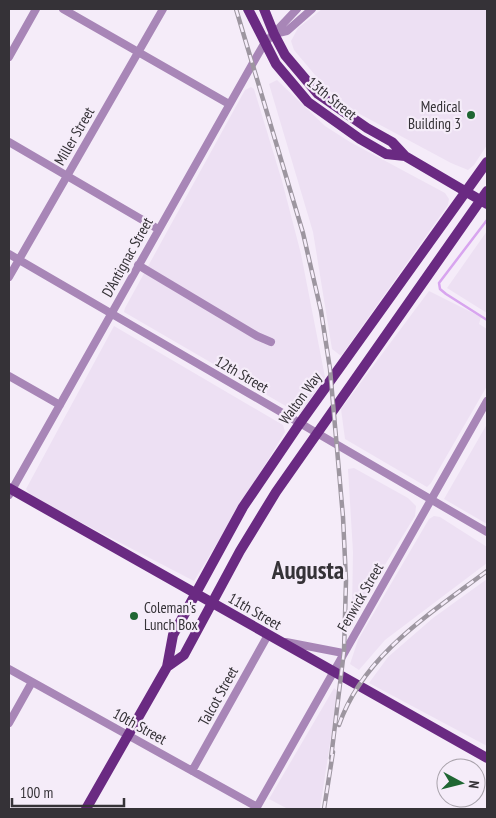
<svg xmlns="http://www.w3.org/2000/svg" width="496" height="818" font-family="'PT Sans Narrow',sans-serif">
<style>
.built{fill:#ede0f3}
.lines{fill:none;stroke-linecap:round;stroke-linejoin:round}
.stream{stroke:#d8a5ef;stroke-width:2.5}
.minor{stroke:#a886b7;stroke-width:8}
.major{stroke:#6a2a82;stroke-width:10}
.rail-casing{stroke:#9d96a0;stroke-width:4.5}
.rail{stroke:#f5ecf9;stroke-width:2.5;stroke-dasharray:8;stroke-linecap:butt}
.poi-dot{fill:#1f6633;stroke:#f5ecf9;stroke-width:2}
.labels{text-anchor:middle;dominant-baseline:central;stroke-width:4.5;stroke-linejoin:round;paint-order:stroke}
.street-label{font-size:15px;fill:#353237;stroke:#f5ecf9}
.poi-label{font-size:15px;fill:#353237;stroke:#f5ecf9;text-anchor:end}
.town-label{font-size:25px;font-weight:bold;fill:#353237;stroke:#f5ecf9}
</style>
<rect width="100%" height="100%" fill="#f5ecf9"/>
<path class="built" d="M322,9H487V145L474,165L468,170L451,163L356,112L326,88L294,50L291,41L298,28Z
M277,80L325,126L350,142L445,193L449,199L448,205L341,356L332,349L313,232L269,84Z
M251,87L254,89L282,181L301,254L325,377L301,413L296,412L124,312L125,308L245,90Z
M487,231V313L447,288Z
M429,291L481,317L479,324L487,329V386L431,483L427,487L345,439L341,409Z
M114,326L283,425L285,432L194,581L32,497L26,489Z
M487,424V524L444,499Z
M354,468L408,498L416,506L415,516L354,615L352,610L353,552L348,469Z
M434,516L440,517L487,547V563L385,640L359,670L350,664L358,640L429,519Z
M487,579V746L369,683L388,657L433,618Z
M334,688L338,691L320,809H288L269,799Z"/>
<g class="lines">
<path class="stream" d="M487,220L439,283L440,289L446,294L487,320"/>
<path class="minor" d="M63,9L229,104
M274,34L287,31L312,9
M9,57L36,9
M9,142L158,229
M9,254L487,532
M138,265L257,336L271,342
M9,277L163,9
M9,376L60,405
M9,495L253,63L264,44L297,9
M286,642L343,653
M9,669L257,807L487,401
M9,723L32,682
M192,771L268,635"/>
<path class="major" d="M248,9L276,64L308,102L360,139L386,154L405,156
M264,9L274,34L285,55L318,94L367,128L392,142L405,156L487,204
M9,488L487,758
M167,667L184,655L240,551L276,492L487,191
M86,809L167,667L173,635L243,507L300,423L487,162"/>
<defs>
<path id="rail" d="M236,9L303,233L321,311L330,369L343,517L346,581L344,651L331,758
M339,725C363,655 431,613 487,571
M324,809L333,752"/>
</defs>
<use href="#rail" class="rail-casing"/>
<use href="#rail" class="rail"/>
</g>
<g class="poi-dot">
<circle cx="471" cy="115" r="5"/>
<circle cx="134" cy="616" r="5"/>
</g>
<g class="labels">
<g class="street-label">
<text transform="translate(332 98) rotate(39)">13th Street</text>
<text transform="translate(74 136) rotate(-60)">Miller Street</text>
<text transform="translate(127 257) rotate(-61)">D'Antignac Street</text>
<text transform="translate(242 374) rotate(30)">12th Street</text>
<text transform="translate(300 398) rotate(-54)">Walton Way</text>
<text transform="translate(360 597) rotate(-60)">Fenwick Street</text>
<text transform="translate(255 611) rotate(30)">11th Street</text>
<text transform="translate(218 696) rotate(-61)">Talcot Street</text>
<text transform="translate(140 726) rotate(29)">10th Street</text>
</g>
<g class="poi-label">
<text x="461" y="106">Medical<tspan x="461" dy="17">Building 3</tspan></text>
<text x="144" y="607" text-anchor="start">Coleman's<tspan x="144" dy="17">Lunch Box</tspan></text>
</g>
<g class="town-label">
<text x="308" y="570">Augusta</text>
</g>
</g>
<rect width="496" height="818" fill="none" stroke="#353237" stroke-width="20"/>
<g transform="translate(461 783) rotate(97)"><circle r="24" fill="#f5ecf9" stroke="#a8a2ab"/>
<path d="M0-4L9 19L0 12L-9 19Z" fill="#1f6633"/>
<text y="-8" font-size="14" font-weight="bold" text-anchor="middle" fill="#353237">N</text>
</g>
<path d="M12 798v8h112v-8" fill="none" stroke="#353237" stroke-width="2.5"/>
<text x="20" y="798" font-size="15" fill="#353237" stroke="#f5ecf9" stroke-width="4" paint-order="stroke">100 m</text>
</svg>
